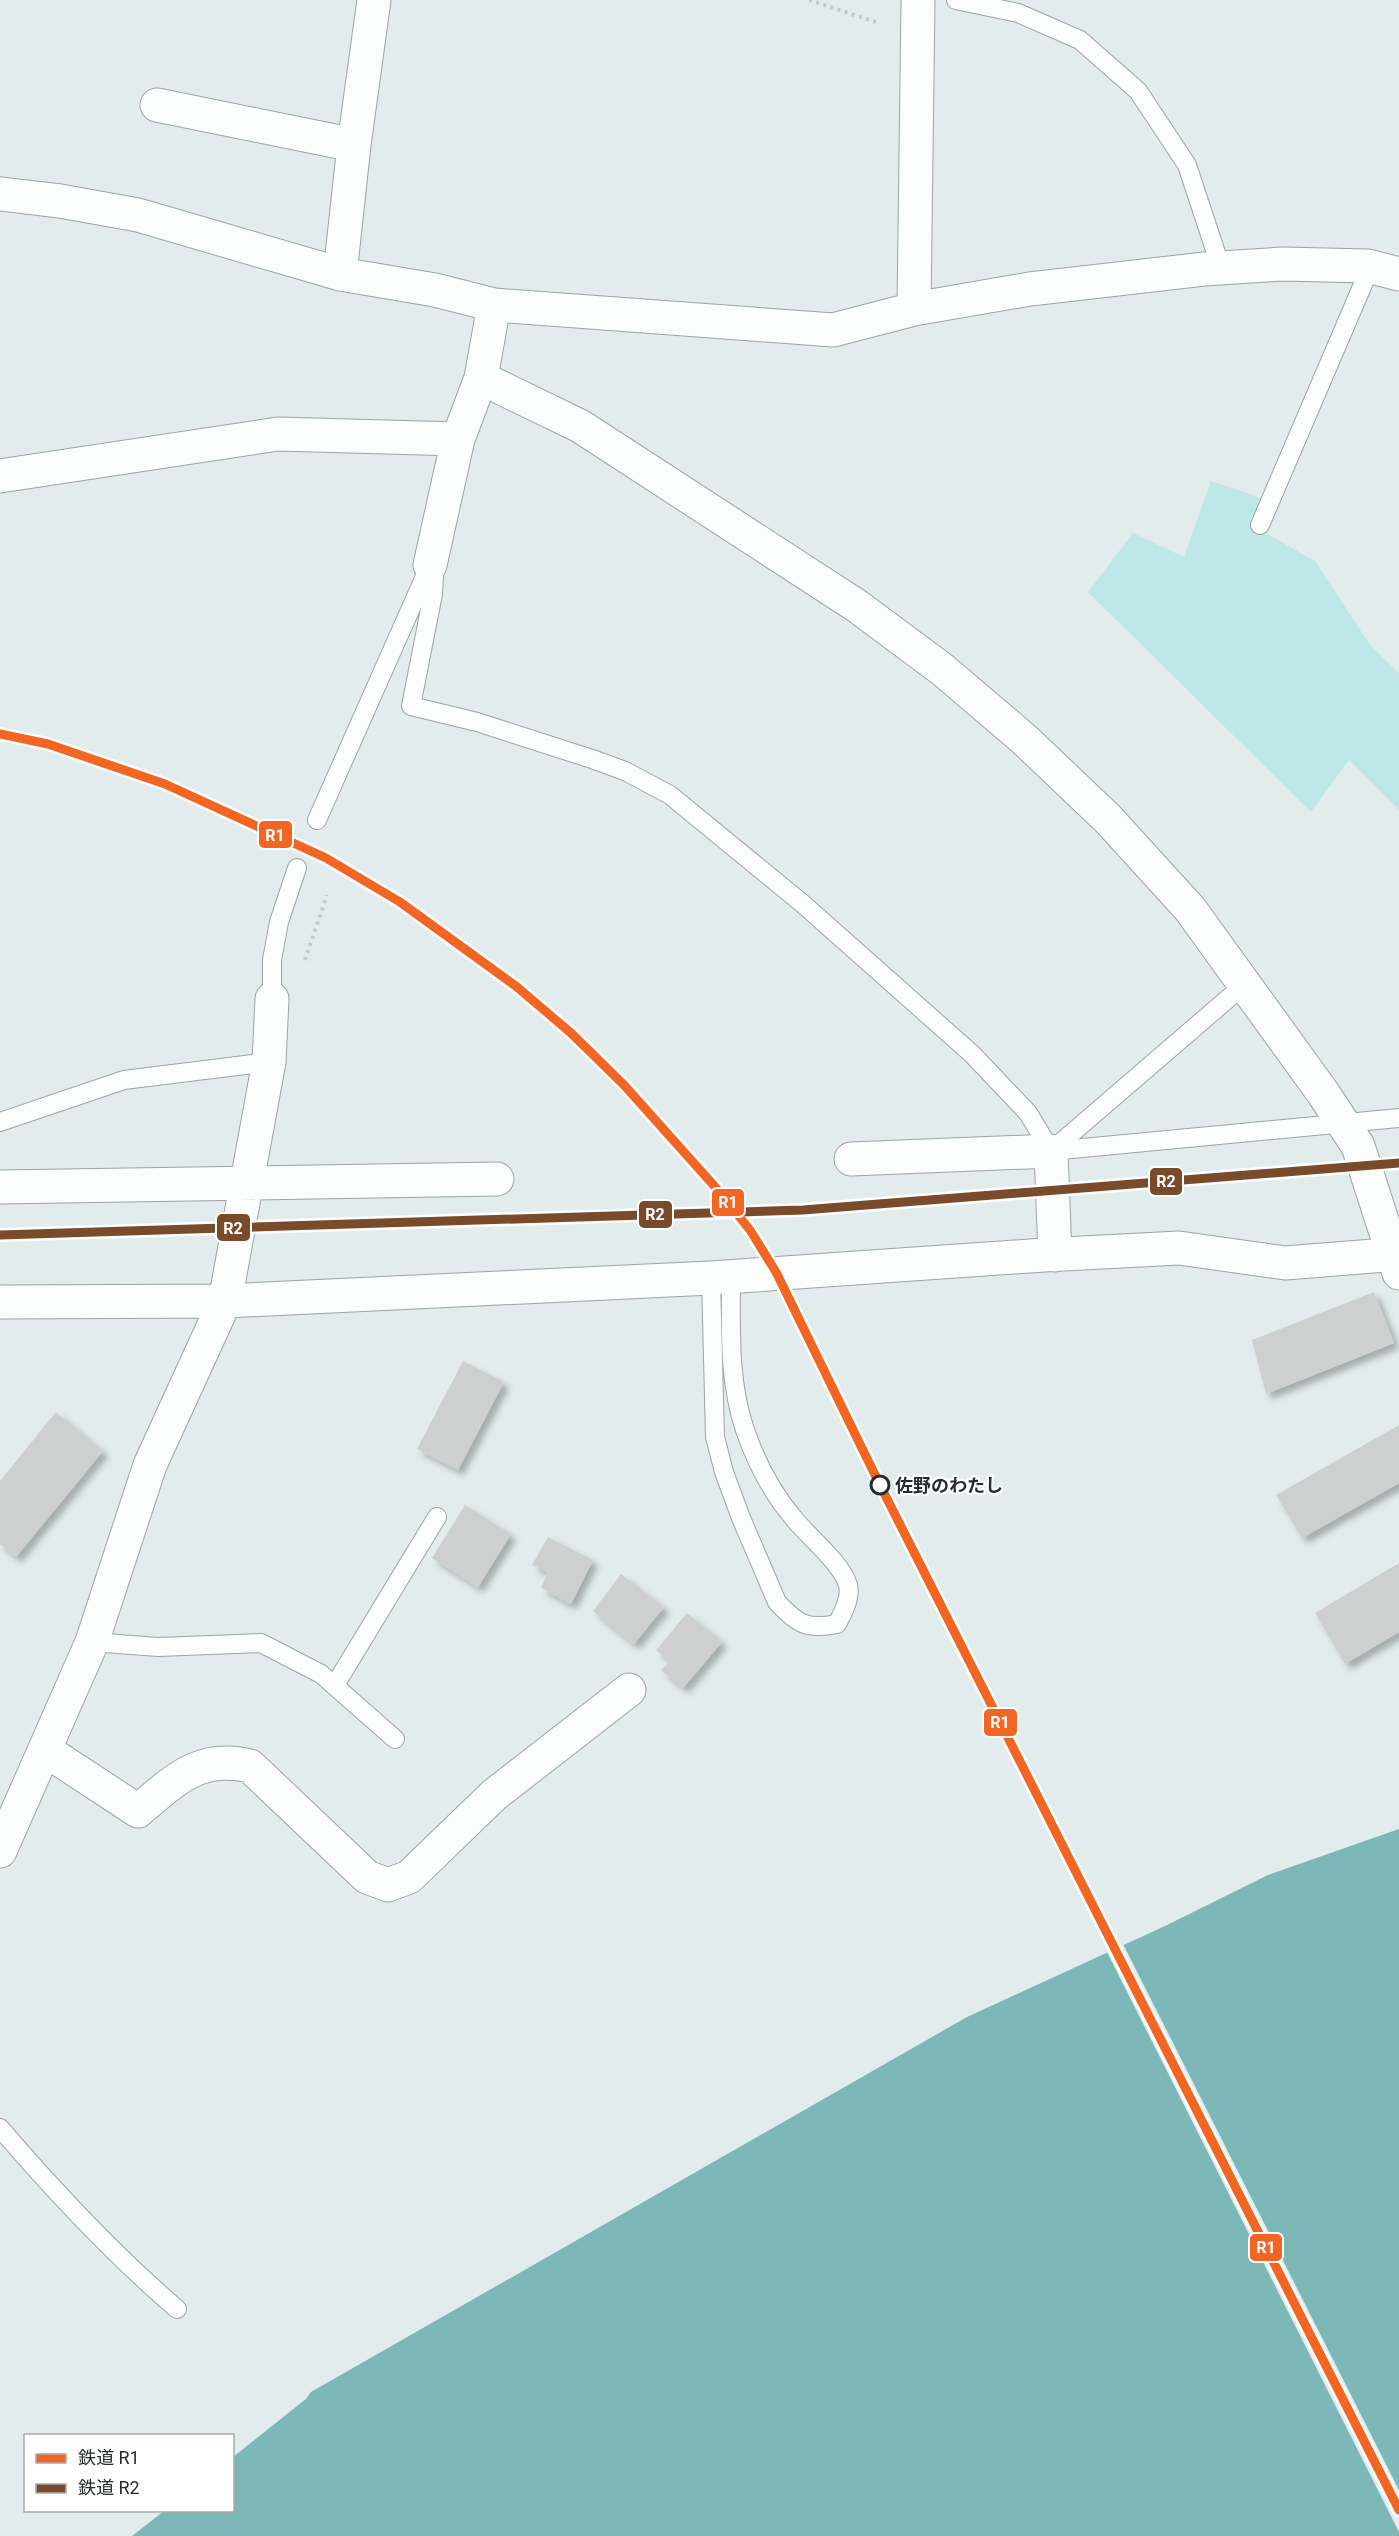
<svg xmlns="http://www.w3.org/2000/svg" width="1399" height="2536" font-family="Roboto,'Noto Sans JP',sans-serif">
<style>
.green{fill:#bee7e7}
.water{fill:#7cb8b8}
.pier{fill:#e2ecec}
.building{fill:#cdd0ce;filter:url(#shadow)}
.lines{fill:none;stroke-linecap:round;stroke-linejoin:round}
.lane-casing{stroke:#9da4a4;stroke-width:20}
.street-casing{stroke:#9da4a4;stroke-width:35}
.path{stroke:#c6c9c9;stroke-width:4;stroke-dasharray:3 4.5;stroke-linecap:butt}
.lane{stroke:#fbfcfc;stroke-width:18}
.street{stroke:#fbfcfc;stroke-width:33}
.rail{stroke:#c1c4c4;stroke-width:4.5;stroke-dasharray:8 8;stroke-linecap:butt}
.rail-1-casing{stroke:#fff;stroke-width:14}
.rail-2-casing{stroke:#fff;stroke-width:14}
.rail-1{stroke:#f26522;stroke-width:9}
.rail-2{stroke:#7a4b2a;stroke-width:9}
.stop-dot{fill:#fff;stroke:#252c2c;stroke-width:3}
.labels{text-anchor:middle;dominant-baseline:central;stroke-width:4.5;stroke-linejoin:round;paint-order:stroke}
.stop-label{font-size:18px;font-weight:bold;fill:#252c2c;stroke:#fff;text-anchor:start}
.line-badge{stroke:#fff;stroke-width:2}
.badge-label{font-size:16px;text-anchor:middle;font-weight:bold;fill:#fff}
</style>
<defs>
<filter id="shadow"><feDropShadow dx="5.5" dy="5.5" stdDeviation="3" flood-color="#0004"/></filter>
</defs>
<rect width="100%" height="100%" fill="#e2ecec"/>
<path class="green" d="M1211,481L1261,498L1250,524L1315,561L1370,645L1399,673V810L1349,760L1311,812L1088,592L1133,533L1184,557Z"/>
<path class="water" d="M1399,1829V2536H132L164,2511L232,2510L233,2457L306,2399L311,2392L967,2017L1165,1926L1268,1875Z"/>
<path class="pier" d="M1122,1942L1399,2490V2532L1106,1950Z"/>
<path class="building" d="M1374,1292L1394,1343L1266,1394L1252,1340Z
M463,1361L504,1382L458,1470L417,1449Z
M56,1412L103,1451L16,1557L0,1544V1481Z
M1399,1425V1483L1302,1538L1276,1495Z
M465,1505L511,1534L478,1587L432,1558Z
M548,1537L593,1560L571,1604L541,1588L548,1572L532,1565Z
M1399,1563V1632L1345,1664L1315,1613Z
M621,1574L664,1607L634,1644L593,1611Z
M687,1613L722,1642L683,1688L661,1670L670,1661L656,1650Z"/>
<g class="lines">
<defs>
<path id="lane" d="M956,0L1018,13L1080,40L1138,91L1187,165L1221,268
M1260,525L1364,282L1368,266
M430,565L434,576L433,594L411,706L477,722L592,759L625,771L670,795L803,904L972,1054L1028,1113L1051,1151
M317,820L430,565
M272,999V960L279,922L297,868
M0,1122L124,1080L269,1062
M1051,1151L1399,1118
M1051,1151L1245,984
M711,1278L715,1437L724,1472L741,1518L777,1602C797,1624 807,1630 837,1624C843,1613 851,1598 848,1585C842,1564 810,1538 796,1521C774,1496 756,1462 745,1430C728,1380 731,1328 731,1276
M92,1642L158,1647L261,1643L321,1674L395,1739
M335,1685L437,1517
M0,2128C55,2192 113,2254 177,2309"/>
<path id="street" d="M157,105L354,145
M0,194L60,201L138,215L340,274L435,290L494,305L833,330L914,309L1030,289L1204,269L1283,264L1368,266L1399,274
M340,274L354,145L374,0
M914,309L918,0
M481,378L580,426L857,606L943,670L1025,740L1108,819L1190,909L1323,1093L1358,1146L1399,1273
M0,476L278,434L458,439
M430,565L458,439L481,378L494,305
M851,1159L1051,1151L1055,1255
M0,1187L497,1179
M0,1302L225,1301L711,1278L1044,1255L1179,1248L1285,1263L1399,1254
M45,1750L138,1811C175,1780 199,1754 250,1766L367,1877L388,1885L409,1877L494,1795L629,1690
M0,1851L92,1642L150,1465L225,1301L269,1062L272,999"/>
</defs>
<use href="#lane" class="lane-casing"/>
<use href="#street" class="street-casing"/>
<path class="path" d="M809,0L879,23
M305,960L327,895"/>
<use href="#lane" class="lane"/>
<use href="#street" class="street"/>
<path class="rail" d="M0,734L48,744L165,784L326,858L400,902L517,987L571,1033L624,1085L717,1189L750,1230L776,1272L878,1481L1399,2510"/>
<defs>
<path id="rail-1" d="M0,734L48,744L165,784L326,858L400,902L517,987L571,1033L624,1085L717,1189L750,1230L776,1272L878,1481L1399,2510"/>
<path id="rail-2" d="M0,1235L803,1210L1399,1163"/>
</defs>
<use href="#rail-1" class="rail-1-casing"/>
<use href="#rail-2" class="rail-2-casing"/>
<use href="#rail-1" class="rail-1"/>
<use href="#rail-2" class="rail-2"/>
</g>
<circle class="stop-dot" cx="880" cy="1485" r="9"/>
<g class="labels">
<g class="stop-label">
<text x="895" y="1485">佐野のわたし</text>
</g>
</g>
<g class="line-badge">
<rect x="258" y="820" width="35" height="29" rx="6" fill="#f26522"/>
<rect x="1149" y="1167" width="34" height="29" rx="6" fill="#7a4b2a"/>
<rect x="711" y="1188" width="34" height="29" rx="6" fill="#f26522"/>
<rect x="638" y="1200" width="35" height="29" rx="6" fill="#7a4b2a"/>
<rect x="216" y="1213" width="35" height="29" rx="6" fill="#7a4b2a"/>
<rect x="983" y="1708" width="35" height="29" rx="6" fill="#f26522"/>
<rect x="1249" y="2233" width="34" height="29" rx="6" fill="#f26522"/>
</g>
<g class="badge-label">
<text x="275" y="841">R1</text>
<text x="1166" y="1187">R2</text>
<text x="728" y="1208">R1</text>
<text x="655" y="1220">R2</text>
<text x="233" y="1234">R2</text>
<text x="1000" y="1728">R1</text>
<text x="1266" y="2253">R1</text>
</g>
<rect x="24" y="2434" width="210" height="78" fill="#ffffff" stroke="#a8abab" stroke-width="1.5"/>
<rect x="36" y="2454" width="30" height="9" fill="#f26522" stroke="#a8abab" stroke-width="1.5"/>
<text x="78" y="2464" font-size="18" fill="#252c2c">鉄道 R1</text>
<rect x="36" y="2484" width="30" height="9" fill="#7a4b2a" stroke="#a8abab" stroke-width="1.5"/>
<text x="78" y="2494" font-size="18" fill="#252c2c">鉄道 R2</text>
</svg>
